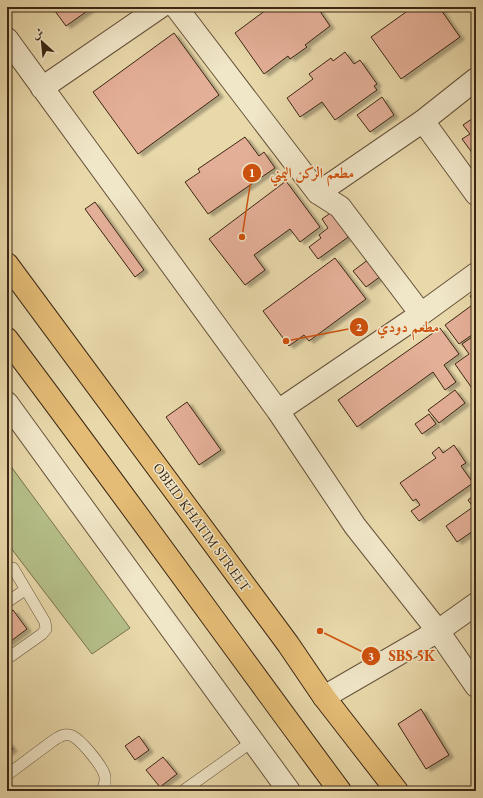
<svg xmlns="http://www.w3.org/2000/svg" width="483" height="798" font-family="'EB Garamond',Amiri,serif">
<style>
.green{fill:#b5bf89;stroke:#78724e}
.building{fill:#e4af97;stroke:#3b2614;filter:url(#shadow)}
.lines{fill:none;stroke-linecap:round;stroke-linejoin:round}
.service-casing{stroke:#66523a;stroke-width:12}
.minor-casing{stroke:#66523a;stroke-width:24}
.tertiary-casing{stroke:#66523a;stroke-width:24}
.primary-casing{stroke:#3b2614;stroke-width:24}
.service{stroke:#f0e6c8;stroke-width:11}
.minor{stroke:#f0e6c8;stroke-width:22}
.tertiary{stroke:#f0e6c8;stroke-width:22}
.primary{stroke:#e4bc75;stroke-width:22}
.labels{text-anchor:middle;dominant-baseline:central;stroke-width:3;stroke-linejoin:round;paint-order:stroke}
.street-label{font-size:14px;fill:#3b2614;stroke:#f0e6c8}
.leader{fill:none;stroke:#ce510d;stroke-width:1.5}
.callout-dot{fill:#ce510d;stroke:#f0e6c8;stroke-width:1.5}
.mark-label{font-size:12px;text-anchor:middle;font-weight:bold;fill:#fff}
.callout-label{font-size:15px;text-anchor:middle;font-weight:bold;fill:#ce510d;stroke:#f0e6c8;stroke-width:3;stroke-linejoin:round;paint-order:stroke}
</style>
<defs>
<filter id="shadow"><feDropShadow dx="4.5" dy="2.5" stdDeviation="1" flood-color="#0004"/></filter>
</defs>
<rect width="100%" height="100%" fill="#e8d8aa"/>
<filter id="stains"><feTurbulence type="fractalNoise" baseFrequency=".005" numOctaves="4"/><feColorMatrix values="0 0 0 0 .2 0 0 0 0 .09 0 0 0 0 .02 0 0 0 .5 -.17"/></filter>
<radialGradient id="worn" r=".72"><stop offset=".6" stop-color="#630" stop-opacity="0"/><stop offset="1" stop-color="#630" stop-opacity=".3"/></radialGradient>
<path class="green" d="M7,461L130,628L92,654L7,543Z"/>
<path class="building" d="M52,7H93L66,26Z
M270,7H317L330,26L305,45L307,47L290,59L288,56L264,74L235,33Z
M413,7H439L460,37L401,79L371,37Z
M174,33L219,95L138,154L93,92Z
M345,52L354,64L360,60L377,84L374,86L377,90L335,120L322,102L300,117L287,98L313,79L309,74L331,58L333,61Z
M382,97L394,115L370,132L357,115Z
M476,116V158L462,139L470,134L463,125Z
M245,137L259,156L264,152L275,168L208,214L185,182L200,172L198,169Z
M286,181L320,227L300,242L290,229L254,255L265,270L245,285L209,239Z
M95,202L144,270L135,277L85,209Z
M333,211L351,235L318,259L309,247L321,238L319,235L328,228L322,219Z
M335,258L366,299L309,341L304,335L289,346L263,311Z
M369,259L381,276L366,287L353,271Z
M476,292V332L459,344L445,325L475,303L470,296Z
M440,328L459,354L444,365L456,382L445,390L433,372L357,427L338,400Z
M475,335L476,336V394L455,364L469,354L462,344Z
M455,390L465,403L439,423L428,410Z
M187,402L221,450L199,465L166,417Z
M429,414L436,424L422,434L415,424Z
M454,445L466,463L461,466L473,483L419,521L411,511L420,505L416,499L413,501L400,483L436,458L432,453L439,447L443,453Z
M476,494V529L457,542L446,526L473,507L468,500Z
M13,610L27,629L7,644V614Z
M421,709L449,755L426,769L398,724Z
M139,736L149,750L135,760L125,746Z
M7,741L13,749L7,753Z
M163,757L177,774L160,787L146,770Z"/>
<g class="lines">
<defs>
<path id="service" d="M7,602L25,590
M7,657L11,656L42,634L46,629L45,622L13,568
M7,775L54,740C59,737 63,734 69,735C79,736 100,764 104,773C106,779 105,786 101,791
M183,791L253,741"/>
<path id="minor" d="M176,7L318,193L423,121L476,79
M7,39L278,411L355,526L438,631L476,686
M42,88L160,7
M423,121L476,194
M318,193L340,207L421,314
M278,411L421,314L476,274"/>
<path id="tertiary" d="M7,403L289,791
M324,697L438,631L476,604"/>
<path id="primary" d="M7,264L288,644L324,697L397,791
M7,339C120,489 229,641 340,791"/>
</defs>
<use href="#service" class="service-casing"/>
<use href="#minor" class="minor-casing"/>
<use href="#tertiary" class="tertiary-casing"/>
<use href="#primary" class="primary-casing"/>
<use href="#service" class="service"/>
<use href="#minor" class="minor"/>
<use href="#tertiary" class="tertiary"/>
<use href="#primary" class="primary"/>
</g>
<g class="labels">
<g class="street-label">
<text transform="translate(202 527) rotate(54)">OBEID KHATIM STREET</text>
</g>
</g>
<path class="leader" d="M242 237L252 173M286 341L359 327M320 631L371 656"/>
<g class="callout-dot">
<circle cx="242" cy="237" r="4"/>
<circle cx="286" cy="341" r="4"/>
<circle cx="320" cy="631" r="4"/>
<circle cx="252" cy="173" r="10"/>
<circle cx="359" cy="327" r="10"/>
<circle cx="371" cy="656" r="10"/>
</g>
<g class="mark-label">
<text x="252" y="177">1</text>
<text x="359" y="331">2</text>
<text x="371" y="660">3</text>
</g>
<g class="callout-label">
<text x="312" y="178">مطعم الركن اليمني</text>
<text x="408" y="332">مطعم دودي</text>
<text x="412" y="661">SBS 5K</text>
</g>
<rect width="483" height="798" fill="none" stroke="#e8d8aa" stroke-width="24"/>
<rect x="8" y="8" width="467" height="782" fill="none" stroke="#3b2614" stroke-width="2"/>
<rect x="12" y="12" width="459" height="774" fill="none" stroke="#3b2614"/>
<g transform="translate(42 42) rotate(333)" stroke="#f0e6c8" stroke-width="3" paint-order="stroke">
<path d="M0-3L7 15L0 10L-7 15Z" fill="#3b2614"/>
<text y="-6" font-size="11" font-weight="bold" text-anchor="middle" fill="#3b2614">ش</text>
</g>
<rect width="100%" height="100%" filter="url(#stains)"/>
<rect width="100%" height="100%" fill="url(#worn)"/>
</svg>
